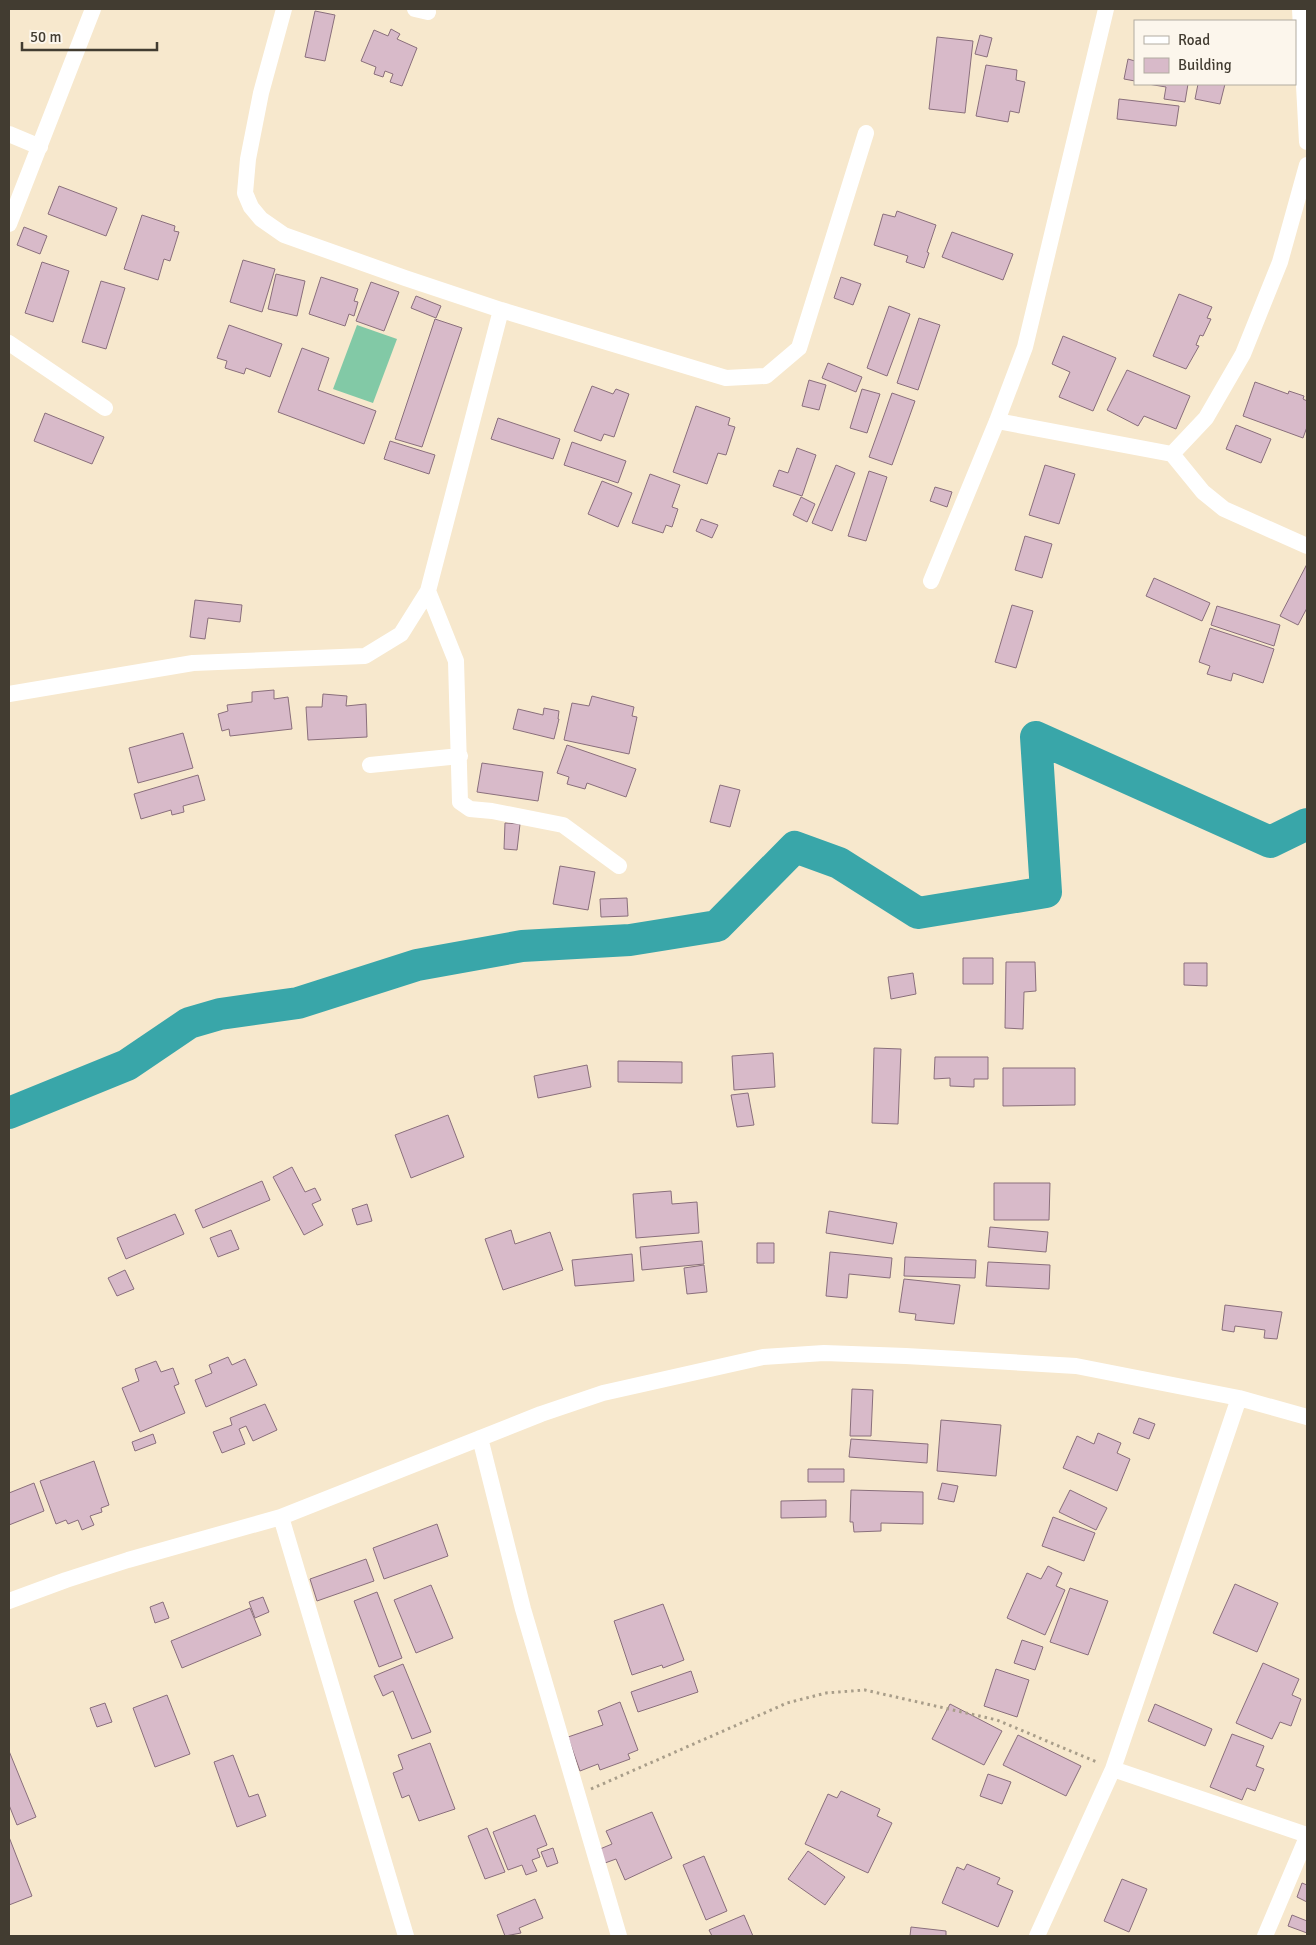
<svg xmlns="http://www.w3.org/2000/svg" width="1316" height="1945" font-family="Signika,sans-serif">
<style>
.green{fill:#82c9a6}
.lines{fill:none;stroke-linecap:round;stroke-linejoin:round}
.river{stroke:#39a6a9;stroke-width:32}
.building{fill:#d8bac9;stroke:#8a6f7c}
.path{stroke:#a89d89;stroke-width:3;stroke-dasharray:2.5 4;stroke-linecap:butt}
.minor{stroke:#fff;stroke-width:16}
</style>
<rect width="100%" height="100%" fill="#f7e8cd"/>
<path class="green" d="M357,325L397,339L373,403L333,389Z"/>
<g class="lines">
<path class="river" d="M9,1113L127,1065L189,1023L220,1014L298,1003L417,965L522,946L630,940L717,926L795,847L839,863L918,913L1046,892L1036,737L1270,842L1307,824"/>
</g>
<path class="building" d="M315,11L335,15L325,61L305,57Z
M391,29L400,34L397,39L417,48L402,86L390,82L393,74L385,71L383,77L374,74L376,67L361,61L374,30L388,36Z
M980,35L992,38L987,57L975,54Z
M937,37L973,41L965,113L929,109Z
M1128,59L1135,61V81L1124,79Z
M986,65L1017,70L1016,80L1025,82L1019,113L1010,111L1008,122L976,116Z
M1148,84H1188L1185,102L1164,99L1166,87Z
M1198,84H1225L1220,104L1195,99Z
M1119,99L1179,106L1176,126L1117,119Z
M59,186L117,208L106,236L48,214Z
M897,211L936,225L927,252L929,253L924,268L906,262L908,256L874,245L883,214L895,217Z
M142,215L175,226L174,231L179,232L170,261L164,259L158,280L124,269Z
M24,227L47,236L40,254L17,245Z
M952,232L1013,254L1003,280L942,257Z
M243,260L275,269L262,312L230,302Z
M42,262L69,271L53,322L25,313Z
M276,274L305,281L297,316L268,309Z
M321,277L358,289L354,301L358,302L354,316L349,314L345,326L309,314Z
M841,277L861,284L853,305L834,298Z
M101,281L125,288L106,349L82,342Z
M371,282L399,292L384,331L356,321Z
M1179,294L1212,307L1207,318L1211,319L1203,336L1200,335L1196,345L1199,346L1186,369L1153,356Z
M416,296L441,306L436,318L411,308Z
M889,306L910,314L887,376L867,368Z
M919,318L940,325L918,390L897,383Z
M435,319L462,328L422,447L395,439Z
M229,325L282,344L270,377L246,368L244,374L225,368L227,361L217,358Z
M1063,336L1116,358L1093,411L1059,397L1070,372L1052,364Z
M302,348L329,358L318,390L376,411L364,444L278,412Z
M828,363L862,377L856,392L822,378Z
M1127,370L1190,396L1176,429L1144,416L1138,426L1107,410Z
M809,380L826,385L819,410L802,406Z
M1255,382L1288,394L1289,391L1304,396L1303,399L1307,401V427L1303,438L1243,416Z
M592,386L613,394L616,389L629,394L614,437L604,434L601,441L574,431Z
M862,389L880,394L867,433L850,428Z
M892,393L915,401L892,465L869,457Z
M696,406L730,418L728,425L735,427L726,455L718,453L707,484L673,472Z
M45,413L104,437L92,464L34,441Z
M498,418L560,439L553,459L491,439Z
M1236,425L1271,439L1261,463L1226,449Z
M390,441L435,455L429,474L384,459Z
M572,442L626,461L618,483L564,465Z
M797,448L816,455L802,496L773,486L779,470L788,473Z
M836,465L855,473L832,531L812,523Z
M1045,465L1075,474L1059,524L1029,515Z
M869,471L887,477L866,541L848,536Z
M650,474L680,485L672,507L678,509L672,527L666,525L663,533L632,523Z
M602,481L632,493L618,527L588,514Z
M935,487L952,492L947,507L930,501Z
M801,497L815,504L807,522L793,515Z
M701,519L718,525L712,538L696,531Z
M1025,536L1052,544L1042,578L1015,570Z
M1307,564V608L1298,625L1280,616Z
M1154,578L1210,603L1202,621L1146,596Z
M195,600L242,605L240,622L208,618L205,639L190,637Z
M1012,605L1033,611L1016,668L995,662Z
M1217,606L1280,625L1274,646L1211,625Z
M1210,628L1274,649L1263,683L1233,673L1231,681L1207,674L1210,666L1199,662Z
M274,690V699L288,697L292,729L230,736L229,729L222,731L218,714L228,711L227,705L252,702V692Z
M323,694L347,696L346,706L366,704L367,737L308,740L306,707H322Z
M592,696L634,707L632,716L637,717L629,754L564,740L572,703L589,706Z
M544,708L559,711L558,719H559L554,739L513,729L518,709L543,715Z
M183,733L193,768L138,783L129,748Z
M567,745L636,769L626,797L587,783L585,789L567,784L569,777L557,773Z
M482,763L543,772L538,801L477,792Z
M198,775L205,800L183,806L184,812L172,815L171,810L141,819L134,794Z
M720,785L740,790L730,827L710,822Z
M505,823L520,824L517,850L504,849Z
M560,866L595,872L588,910L553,904Z
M627,898L628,916L601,917L600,899Z
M963,958H993V984H963Z
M1006,962H1035L1036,991L1024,992L1023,1029L1005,1028Z
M1184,963H1207V986L1184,985Z
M913,973L916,994L891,999L888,977Z
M874,1048L901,1049L898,1124L872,1123Z
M773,1053L775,1087L734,1090L732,1056Z
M935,1057H988V1079H974V1087L950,1086V1078L934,1079Z
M618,1061L682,1062V1083L618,1082Z
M587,1065L591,1087L538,1098L534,1076Z
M1003,1068H1075V1105L1003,1106Z
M748,1093L754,1125L737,1127L731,1095Z
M448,1115L464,1157L411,1178L395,1135Z
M292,1167L305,1192L315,1188L321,1200L312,1204L323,1225L304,1235L273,1177Z
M262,1181L270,1200L203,1228L195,1210Z
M994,1183H1050L1049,1220H994Z
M671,1191L672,1204L697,1202L699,1233L636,1238L633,1194Z
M367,1204L372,1221L357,1225L352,1209Z
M829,1211L897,1223L893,1244L826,1233Z
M175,1214L184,1234L126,1259L117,1238Z
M990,1227L1048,1232L1046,1252L988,1247Z
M231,1230L239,1249L218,1257L210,1238Z
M511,1230L515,1244L550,1232L563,1270L503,1290L485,1239Z
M702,1241L704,1264L642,1270L640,1247Z
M757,1243H774V1263H757Z
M830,1252L892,1258L890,1278L849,1274L847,1298L826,1296Z
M632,1254L634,1281L575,1286L572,1260Z
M905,1257L976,1260L975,1278L904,1276Z
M988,1262L1050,1265L1049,1289L986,1286Z
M704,1265L707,1292L687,1294L684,1268Z
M125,1270L134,1289L117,1296L108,1278Z
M904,1279L960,1285L954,1324L915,1320L916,1314L899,1312Z
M1225,1305L1282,1312L1277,1339L1264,1338L1265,1330L1235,1326L1234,1332L1222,1330Z
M228,1357L232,1365L245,1359L257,1385L206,1407L195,1380L212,1373L209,1365Z
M156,1361L161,1372L173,1368L179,1384L174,1386L185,1413L140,1432L122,1388L139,1381L135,1369Z
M852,1389L873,1390L871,1436H850Z
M265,1404L277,1430L253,1441L246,1426L239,1429L245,1444L222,1453L213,1432L232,1425L230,1418Z
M1139,1418L1155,1424L1149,1439L1133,1433Z
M941,1420L1001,1425L996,1476L937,1471Z
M1098,1433L1121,1443L1117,1453L1130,1459L1117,1491L1063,1468L1077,1436L1094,1444Z
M153,1434L156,1443L135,1451L132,1442Z
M851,1439L928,1444L927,1463L849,1457Z
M94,1461L109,1505L101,1508L102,1512L90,1516L94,1525L82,1530L78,1520L68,1524L66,1520L56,1524L40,1481Z
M808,1469H844V1482H808Z
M34,1483L44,1511L9,1525V1493Z
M942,1483L958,1486L954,1502L938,1499Z
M851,1490L923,1492V1524L881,1523V1531L854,1532L853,1522H850Z
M1070,1490L1107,1508L1096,1530L1059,1512Z
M826,1500V1517L781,1518V1501Z
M1053,1517L1095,1533L1084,1561L1042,1546Z
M437,1524L448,1556L384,1579L373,1548Z
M366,1559L374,1581L317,1601L310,1579Z
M1048,1566L1062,1573L1056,1586L1065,1590L1045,1635L1007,1618L1027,1573L1041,1579Z
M1235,1584L1278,1603L1257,1652L1213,1633Z
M431,1585L453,1638L416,1653L394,1600Z
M1070,1588L1108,1601L1088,1655L1050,1642Z
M377,1592L402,1658L379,1667L354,1601Z
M263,1597L269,1612L255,1618L249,1602Z
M163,1602L169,1618L155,1623L150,1607Z
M663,1604L684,1660L663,1668L662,1665L632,1675L614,1621Z
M250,1608L261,1635L182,1668L171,1641Z
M1022,1640L1043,1647L1035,1670L1014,1663Z
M1263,1663L1299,1679L1292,1695L1301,1699L1291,1726L1280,1722L1272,1739L1236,1723Z
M403,1664L431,1732L412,1739L393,1691L383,1696L374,1676Z
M996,1669L1029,1680L1017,1717L984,1706Z
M691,1671L698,1692L638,1712L631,1692Z
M167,1695L190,1754L155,1767L133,1708Z
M620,1702L638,1750L628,1754L630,1759L600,1770L598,1764L580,1771L568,1737L603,1725L598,1711Z
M105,1703L112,1722L97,1727L90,1708Z
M950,1704L1002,1731L984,1765L932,1739Z
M1155,1704L1212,1729L1205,1746L1148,1721Z
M1232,1734L1264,1746L1256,1766L1264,1769L1255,1791L1247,1788L1242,1800L1210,1787Z
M1018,1735L1081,1766L1066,1796L1003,1765Z
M430,1743L455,1809L419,1821L409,1795L402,1798L393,1773L403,1769L398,1755Z
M9,1751L36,1817L17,1825L9,1805Z
M233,1755L249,1797L258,1794L266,1816L237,1827L214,1762Z
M988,1774L1011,1782L1002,1804L980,1796Z
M841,1791L880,1809L877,1816L892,1823L868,1873L805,1844L828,1794L837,1798Z
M652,1812L672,1858L625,1880L616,1859L605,1863L600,1849L612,1844L606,1831Z
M535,1815L547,1845L537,1849L540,1857L532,1860L537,1871L526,1875L522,1865L508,1870L493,1832Z
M487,1828L505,1872L485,1879L468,1836Z
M9,1837L32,1896L9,1905Z
M553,1848L558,1863L547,1867L541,1852Z
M808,1851L845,1877L825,1905L788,1879Z
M704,1856L727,1911L706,1920L683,1865Z
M967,1864L1000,1878L997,1884L1013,1891L998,1927L942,1903L957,1867L964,1870Z
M1122,1879L1147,1889L1129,1932L1104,1921Z
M1302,1883L1307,1885V1902L1297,1897Z
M535,1899L543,1918L519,1928L521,1933L505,1936L497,1915Z
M744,1915L753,1936H712L709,1930Z
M1292,1915L1307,1921V1933L1288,1926Z
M911,1927L946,1931V1936H910Z"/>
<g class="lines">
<path class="path" d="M591,1789L787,1703L826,1693L865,1690L997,1720L1099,1763"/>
<path class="minor" d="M284,9L261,93L248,159L245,193L251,207L261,219L284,235L405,278L501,310L726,378L766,376L799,348L866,133
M415,9L428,12
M1300,9L1307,142
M9,134L40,147
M9,224L93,9
M9,343L105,408
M997,421L1172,454L1203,492L1224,509L1307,546
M1172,454L1206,418L1243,354L1280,262L1307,165
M931,581L997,421L1025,347L1106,9
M428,591L456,661L460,802L470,809L492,811L563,825L619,866
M9,694L193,663L365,656L401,634L428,591L501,310
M370,765L460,756
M480,1438L523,1609L619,1936
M281,1517L406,1936
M9,1601L66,1580L128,1560L281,1517L541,1414L603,1393L763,1357L824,1353L906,1356L1076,1366L1239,1398L1307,1417
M1113,1769L1307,1835
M1037,1936L1113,1769L1239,1398
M1265,1936L1307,1837"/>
</g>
<rect width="1316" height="1945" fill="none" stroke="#423c31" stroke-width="20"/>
<rect x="1134" y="20" width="162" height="65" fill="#fcf6ec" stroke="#b2aca1"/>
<rect x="1144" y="36" width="25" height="8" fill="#ffffff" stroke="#b2aca1"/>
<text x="1178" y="45" font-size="15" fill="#423c31">Road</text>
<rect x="1144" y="58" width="25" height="15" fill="#d8bac9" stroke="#b2aca1"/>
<text x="1178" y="70" font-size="15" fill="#423c31">Building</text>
<path d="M22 42v8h135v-8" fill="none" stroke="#423c31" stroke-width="2.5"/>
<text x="30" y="42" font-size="15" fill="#423c31" stroke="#fcf6ec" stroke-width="4" paint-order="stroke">50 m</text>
</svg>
